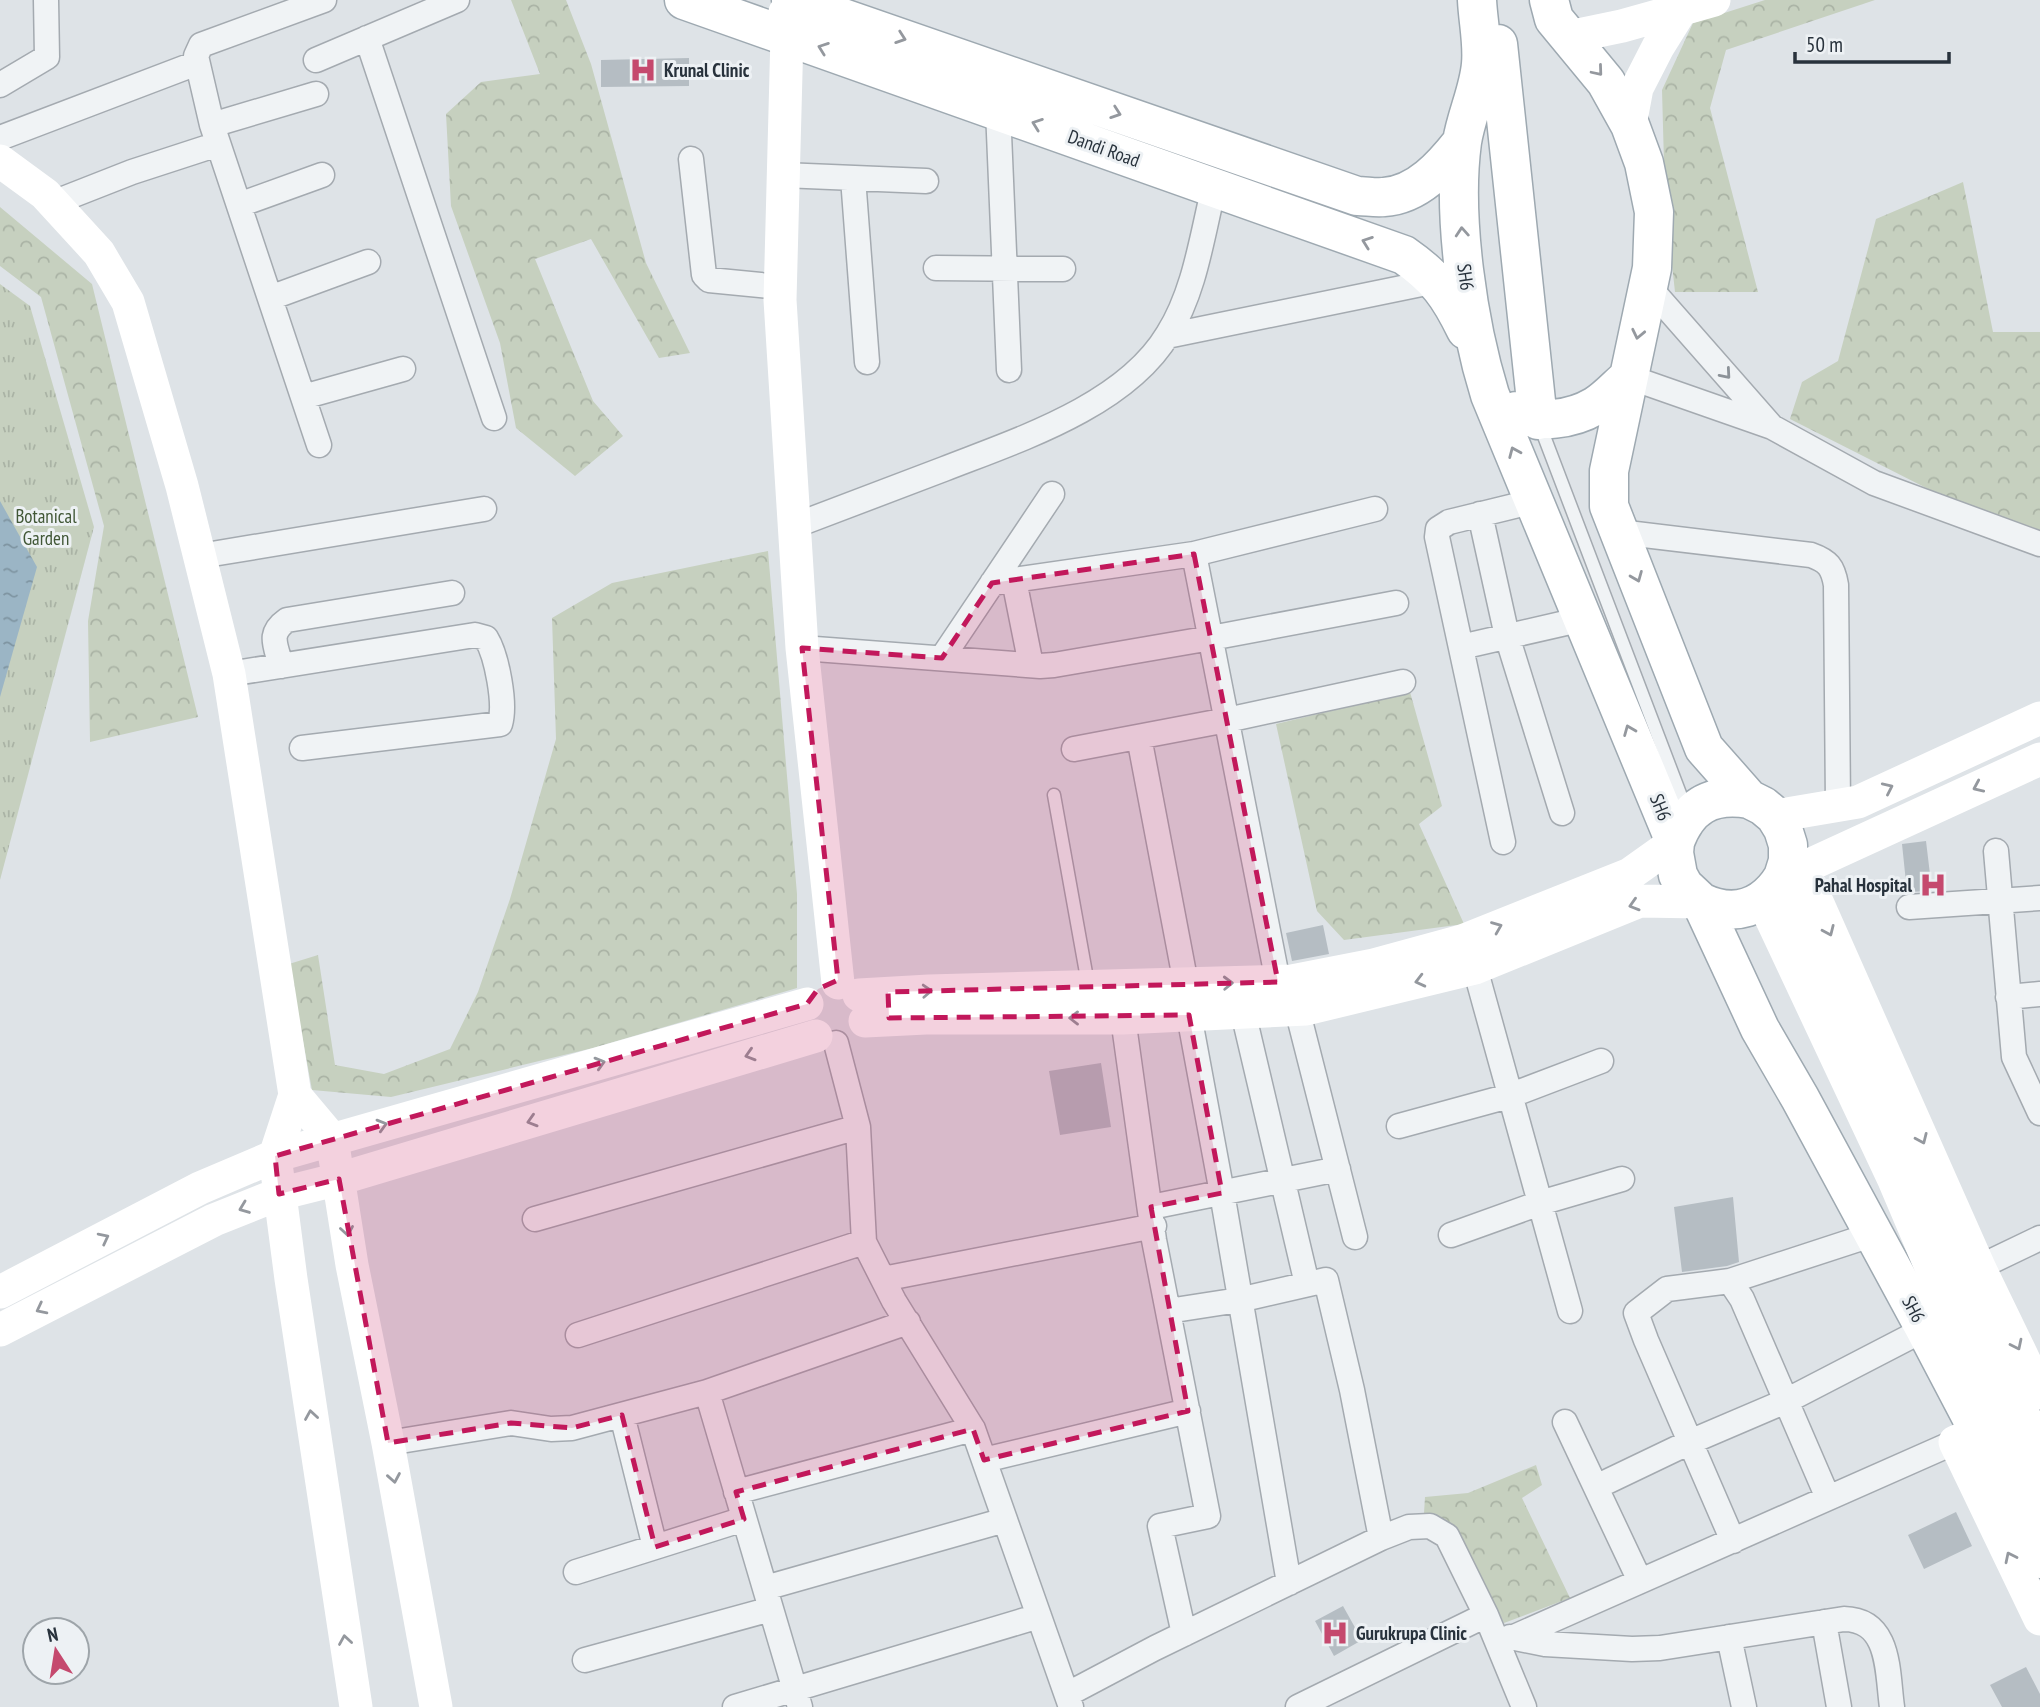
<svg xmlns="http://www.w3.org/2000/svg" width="2040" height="1707" font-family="'PT Sans Narrow',sans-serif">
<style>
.forest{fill:url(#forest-crowns)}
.park{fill:url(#park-tufts)}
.water{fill:url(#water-ripples)}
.building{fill:#b5bdc3}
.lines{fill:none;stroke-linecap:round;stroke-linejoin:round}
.lane-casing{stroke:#a4aab0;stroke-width:15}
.street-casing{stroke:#a4aab0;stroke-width:27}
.primary-casing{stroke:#9ea9b1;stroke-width:41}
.lane{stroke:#f0f3f5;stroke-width:12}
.street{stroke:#f0f3f5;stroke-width:24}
.secondary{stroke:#fff;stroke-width:33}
.primary{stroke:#fff;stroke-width:38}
.oneway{stroke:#94989e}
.oneway2{stroke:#8c9298}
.marked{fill:#c2185b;fill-opacity:0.2;stroke:#c2185b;stroke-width:5;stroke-dasharray:14 9;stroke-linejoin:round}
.labels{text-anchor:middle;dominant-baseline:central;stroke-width:6;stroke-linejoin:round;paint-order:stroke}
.poi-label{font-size:19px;font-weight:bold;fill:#28323c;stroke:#edf1f4;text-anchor:start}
.street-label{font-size:19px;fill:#28323c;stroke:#edf1f4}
.park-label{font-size:19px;fill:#415736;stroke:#edf1f4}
</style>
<defs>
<pattern id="forest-crowns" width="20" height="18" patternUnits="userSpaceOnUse" patternTransform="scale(1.75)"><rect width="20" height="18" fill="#c6d0bf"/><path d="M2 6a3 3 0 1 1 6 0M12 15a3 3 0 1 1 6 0" fill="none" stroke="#aab3a5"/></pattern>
<pattern id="park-tufts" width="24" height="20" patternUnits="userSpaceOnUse" patternTransform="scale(1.75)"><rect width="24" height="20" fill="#c6d0bf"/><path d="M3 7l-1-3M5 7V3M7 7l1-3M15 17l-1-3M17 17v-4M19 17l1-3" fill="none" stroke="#aab3a5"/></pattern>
<pattern id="water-ripples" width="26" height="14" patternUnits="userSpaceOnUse" patternTransform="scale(1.75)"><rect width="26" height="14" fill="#9bb5c5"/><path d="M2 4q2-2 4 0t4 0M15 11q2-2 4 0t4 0" fill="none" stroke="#7e94a1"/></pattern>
</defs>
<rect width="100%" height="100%" fill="#dee3e7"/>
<path class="forest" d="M511,0H566L591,64L646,263L690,353L659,358L591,239L535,259L593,401L623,436L575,476L516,428L500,343L451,206L446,114L481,82L540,74Z
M1765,0H1875L1726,50L1710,108L1758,292H1675L1665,200L1662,90L1693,23Z
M1963,182L1993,332H2040V532L1944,497L1790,419L1802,382L1838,361L1876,219Z
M0,207L92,284L198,717L90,742L88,621L104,526L41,297L0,266Z
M768,551L797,894V988L593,1048L391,1097L312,1090L289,964L318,955L335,1065L384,1074L450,1049L478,992L510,899L556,739L552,618L612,583Z
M1410,692L1442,806L1419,824L1464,924L1344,940L1317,911L1276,724Z
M1536,1465L1542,1485L1522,1498L1570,1598L1504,1623L1458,1530L1424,1513L1425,1497L1468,1493Z"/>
<path class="park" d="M0,284L30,306L94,527L0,880Z"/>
<path class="water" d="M0,501L37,567L0,697Z"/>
<path class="building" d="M689,58V86L601,87V60Z
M1926,841L1932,891L1907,892L1902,844Z
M1323,925L1329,954L1292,961L1286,933Z
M1101,1063L1111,1127L1060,1135L1049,1071Z
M1733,1197L1739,1262L1727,1266L1682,1272L1674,1207Z
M1956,1512L1972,1546L1924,1569L1908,1535Z
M1343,1606L1362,1640L1334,1656L1315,1621Z
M2026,1667L2040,1694V1707H2002L1990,1685Z"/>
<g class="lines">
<defs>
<path id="lane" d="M1539,423L1687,812
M1054,795L1088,984"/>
<path id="street" d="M367,38L494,418
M316,60L457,0
M0,85L47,57L46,0
M998,110L1009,370
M212,125L316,94
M0,138L197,63
M691,159L704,275L709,280L780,287
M783,175L926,181
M853,178L867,362
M53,203L132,172L218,144
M239,205L322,175
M936,268L1063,269
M1648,286L1771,426
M270,298L368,262
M1167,336L1436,281
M1629,377L1772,427L1874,483L2040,544
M303,397L403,369
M319,445L212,125L196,56L201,45L324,0
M1480,514L1507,636L1562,813
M794,526C844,507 894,488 944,469C1018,440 1125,406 1168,334C1195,291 1202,236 1214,187
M1619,532L1811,555C1828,561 1833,567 1836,585L1838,805
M1194,554L1278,982
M200,556L484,509
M1014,580L1031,665
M992,583L1194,554L1375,509
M1461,647L1583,619
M802,648L1040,666L1054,665L1211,638L1396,603
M942,658L1052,494
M281,666C276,645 267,634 287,620L452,593
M229,674L475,635L486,638C497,656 506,704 500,724L302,748
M1139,737L1186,984
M1074,749L1227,720L1403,682
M1503,842L1437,537L1438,529L1449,522L1535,501
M1996,851L2014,1057L2040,1113
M1909,907L2040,898
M1475,968L1570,1311
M2008,997L2040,994
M1297,1009L1355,1237
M1243,1012L1307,1284
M1189,1015L1222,1193L1289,1583
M1123,1018L1154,1240L1208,1516L1160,1526L1184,1634
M836,1043L858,1127L864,1242L894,1301L973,1429L1071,1707
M1399,1126L1509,1096L1601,1061
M1151,1207L1338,1169
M535,1219L858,1127
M1451,1235L1540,1203L1622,1179
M1965,1274L2040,1238
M883,1279L1154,1226
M1730,1281L1742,1299L1828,1498
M1168,1311L1239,1300L1326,1280L1352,1390L1381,1538
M578,1335L864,1242
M707,1392L800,1707
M622,1415L655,1547
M1565,1422L1640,1581
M388,1443L511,1423L551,1429L572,1428L707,1392L908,1322
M984,1460L1188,1411
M1596,1487L1690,1442L1786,1401L1925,1329
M736,1492L973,1429
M1733,1541L1646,1340L1636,1313L1667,1289L1730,1281L1874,1234
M576,1572L744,1519
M765,1588L1005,1520
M1824,1622L1839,1707
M1510,1637L1545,1644L1632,1649L1660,1648L1844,1619C1891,1620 1887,1672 1892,1707
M1514,1637L1955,1442
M1729,1637L1744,1707
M585,1660L771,1609
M1068,1694L1155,1648L1381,1538L1409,1527L1430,1526L1447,1536L1486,1615L1524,1707
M735,1707L1039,1616
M1298,1707L1486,1615"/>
<path id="primary" d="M684,0L1404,255C1437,278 1449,295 1466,330
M791,0L1357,196C1366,196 1375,198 1384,197C1418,195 1443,166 1462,142
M1477,0C1478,21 1483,43 1481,64C1479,90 1466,116 1462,142C1452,217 1468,324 1490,395L1675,842L1674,853L1678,875L1684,886L1701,902L1760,1029L1800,1098L1925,1329L1979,1432L2040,1559
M1549,0L1554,19L1606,82L1630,125L1644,163L1654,212L1652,268L1609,471V506L1704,748L1749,799L1763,806L1775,816L1783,829L1788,845V861L1783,877L1822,978L2040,1457
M1498,44L1538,420
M1516,411C1538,425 1573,419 1595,406C1607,399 1618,386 1629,377
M1675,842C1688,806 1711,793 1749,799
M1701,902C1734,918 1764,908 1783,877"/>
</defs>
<use href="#lane" class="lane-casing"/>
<use href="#street" class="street-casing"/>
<use href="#primary" class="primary-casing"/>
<use href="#lane" class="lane"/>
<use href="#street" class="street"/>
<path class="secondary" d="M785,12L787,35L780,300L802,648L838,983
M1569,37L1622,26L1714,0
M1630,125L1637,88L1658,47L1681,10
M0,161L45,194L99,253L128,302L182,486L229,674L295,1095L275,1156L291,1279L356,1707
M1775,816L1858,802L2040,718
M1802,868L1979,1267L2040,1393
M1783,877L2040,759
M1763,901L1894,1180L1967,1352
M859,995L929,991L1292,981L1374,965L1462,941L1630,874L1675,842
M865,1021L926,1018H1123L1306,1009L1475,968L1640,901L1701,902
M295,1095L332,1139L352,1265L388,1443L436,1707
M0,1292L200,1188L275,1156L807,1004
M0,1330L214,1220L279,1194L339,1179L816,1036
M1948,1335L1991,1410L2040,1509
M1979,1432L1955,1442L2040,1619"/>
<use href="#primary" class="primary"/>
</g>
<defs><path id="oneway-chevron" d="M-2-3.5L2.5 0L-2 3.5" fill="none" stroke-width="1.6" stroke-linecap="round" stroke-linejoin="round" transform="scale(1.75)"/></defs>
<g class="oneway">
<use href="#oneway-chevron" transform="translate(901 38) rotate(19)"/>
<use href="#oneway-chevron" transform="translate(823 48) rotate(-160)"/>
<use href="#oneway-chevron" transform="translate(1598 71) rotate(50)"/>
<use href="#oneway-chevron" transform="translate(1116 113) rotate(19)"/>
<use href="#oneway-chevron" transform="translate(1037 124) rotate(-160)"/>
<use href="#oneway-chevron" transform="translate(1462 232) rotate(-94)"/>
<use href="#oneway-chevron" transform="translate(1367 242) rotate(-160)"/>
<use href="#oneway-chevron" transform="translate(1638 334) rotate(102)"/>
<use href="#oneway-chevron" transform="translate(1514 452) rotate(-113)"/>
<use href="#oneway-chevron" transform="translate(1637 577) rotate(68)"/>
<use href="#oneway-chevron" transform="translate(1629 730) rotate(-112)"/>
<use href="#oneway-chevron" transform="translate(1978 787) rotate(156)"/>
<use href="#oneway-chevron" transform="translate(1888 788) rotate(-25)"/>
<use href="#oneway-chevron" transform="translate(1634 905) rotate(163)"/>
<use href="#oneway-chevron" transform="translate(1497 927) rotate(-22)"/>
<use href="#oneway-chevron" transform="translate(1829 931) rotate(66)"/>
<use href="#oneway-chevron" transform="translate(1420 981) rotate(166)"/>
<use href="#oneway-chevron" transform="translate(1228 983) rotate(-2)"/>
<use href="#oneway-chevron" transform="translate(927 991) rotate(-3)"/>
<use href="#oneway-chevron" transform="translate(1074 1018) rotate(180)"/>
<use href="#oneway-chevron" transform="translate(750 1055) rotate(163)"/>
<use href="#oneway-chevron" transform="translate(600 1063) rotate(-16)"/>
<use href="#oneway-chevron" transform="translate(532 1121) rotate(163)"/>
<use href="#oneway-chevron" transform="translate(382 1125) rotate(-16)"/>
<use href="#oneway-chevron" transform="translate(1922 1139) rotate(66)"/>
<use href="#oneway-chevron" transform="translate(244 1208) rotate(159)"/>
<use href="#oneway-chevron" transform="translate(347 1231) rotate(81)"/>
<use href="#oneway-chevron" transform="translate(104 1238) rotate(-27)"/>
<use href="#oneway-chevron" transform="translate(41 1309) rotate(153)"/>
<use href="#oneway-chevron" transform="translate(2017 1345) rotate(64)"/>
<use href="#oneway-chevron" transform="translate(311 1415) rotate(-99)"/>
<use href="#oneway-chevron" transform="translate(394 1478) rotate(80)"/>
<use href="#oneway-chevron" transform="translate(2010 1557) rotate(-116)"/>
<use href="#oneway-chevron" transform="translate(345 1640) rotate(-99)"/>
</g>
<use class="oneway2" href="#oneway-chevron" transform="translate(1726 374) rotate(49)"/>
<path class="marked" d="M1194,554L1278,982L888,992L889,1018L1189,1015L1222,1193L1151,1207L1188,1411L984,1460L973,1429L736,1492L744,1519L655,1547L622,1415L572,1428L511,1423L388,1443L339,1179L279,1194L275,1156L807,1004L818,989L838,980L802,648L942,658L992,583Z"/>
<defs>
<symbol id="hospital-bare" viewBox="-9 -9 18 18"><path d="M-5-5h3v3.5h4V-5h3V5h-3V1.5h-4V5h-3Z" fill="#c5496e" stroke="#edf1f4" stroke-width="2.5" paint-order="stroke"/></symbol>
</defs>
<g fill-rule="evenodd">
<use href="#hospital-bare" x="624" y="51" width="38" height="38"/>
<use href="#hospital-bare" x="1914" y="866" width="38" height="38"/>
<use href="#hospital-bare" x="1316" y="1614" width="38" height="38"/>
</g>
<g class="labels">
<g class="poi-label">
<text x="664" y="70">Krunal Clinic</text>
<text x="1912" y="885" text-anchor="end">Pahal Hospital</text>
<text x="1356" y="1633">Gurukrupa Clinic</text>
</g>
<g class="street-label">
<text transform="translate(1104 148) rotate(20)">Dandi Road</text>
<text transform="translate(1466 277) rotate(82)">SH6</text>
<text transform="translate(1661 807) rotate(68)">SH6</text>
<text transform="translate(1914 1309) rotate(62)">SH6</text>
</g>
<g class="park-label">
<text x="46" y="516">Botanical<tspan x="46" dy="22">Garden</tspan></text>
</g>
</g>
<g transform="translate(56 1651) rotate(348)"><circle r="33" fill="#edf1f4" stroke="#9ea5aa" stroke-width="2"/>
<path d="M0-5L12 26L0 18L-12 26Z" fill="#c5496e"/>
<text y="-10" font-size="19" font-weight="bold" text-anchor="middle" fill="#28323c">N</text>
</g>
<path d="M1795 52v10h154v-10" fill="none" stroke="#28323c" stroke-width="3.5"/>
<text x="1806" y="52" font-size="21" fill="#28323c" stroke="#edf1f4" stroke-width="5" paint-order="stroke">50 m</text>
</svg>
